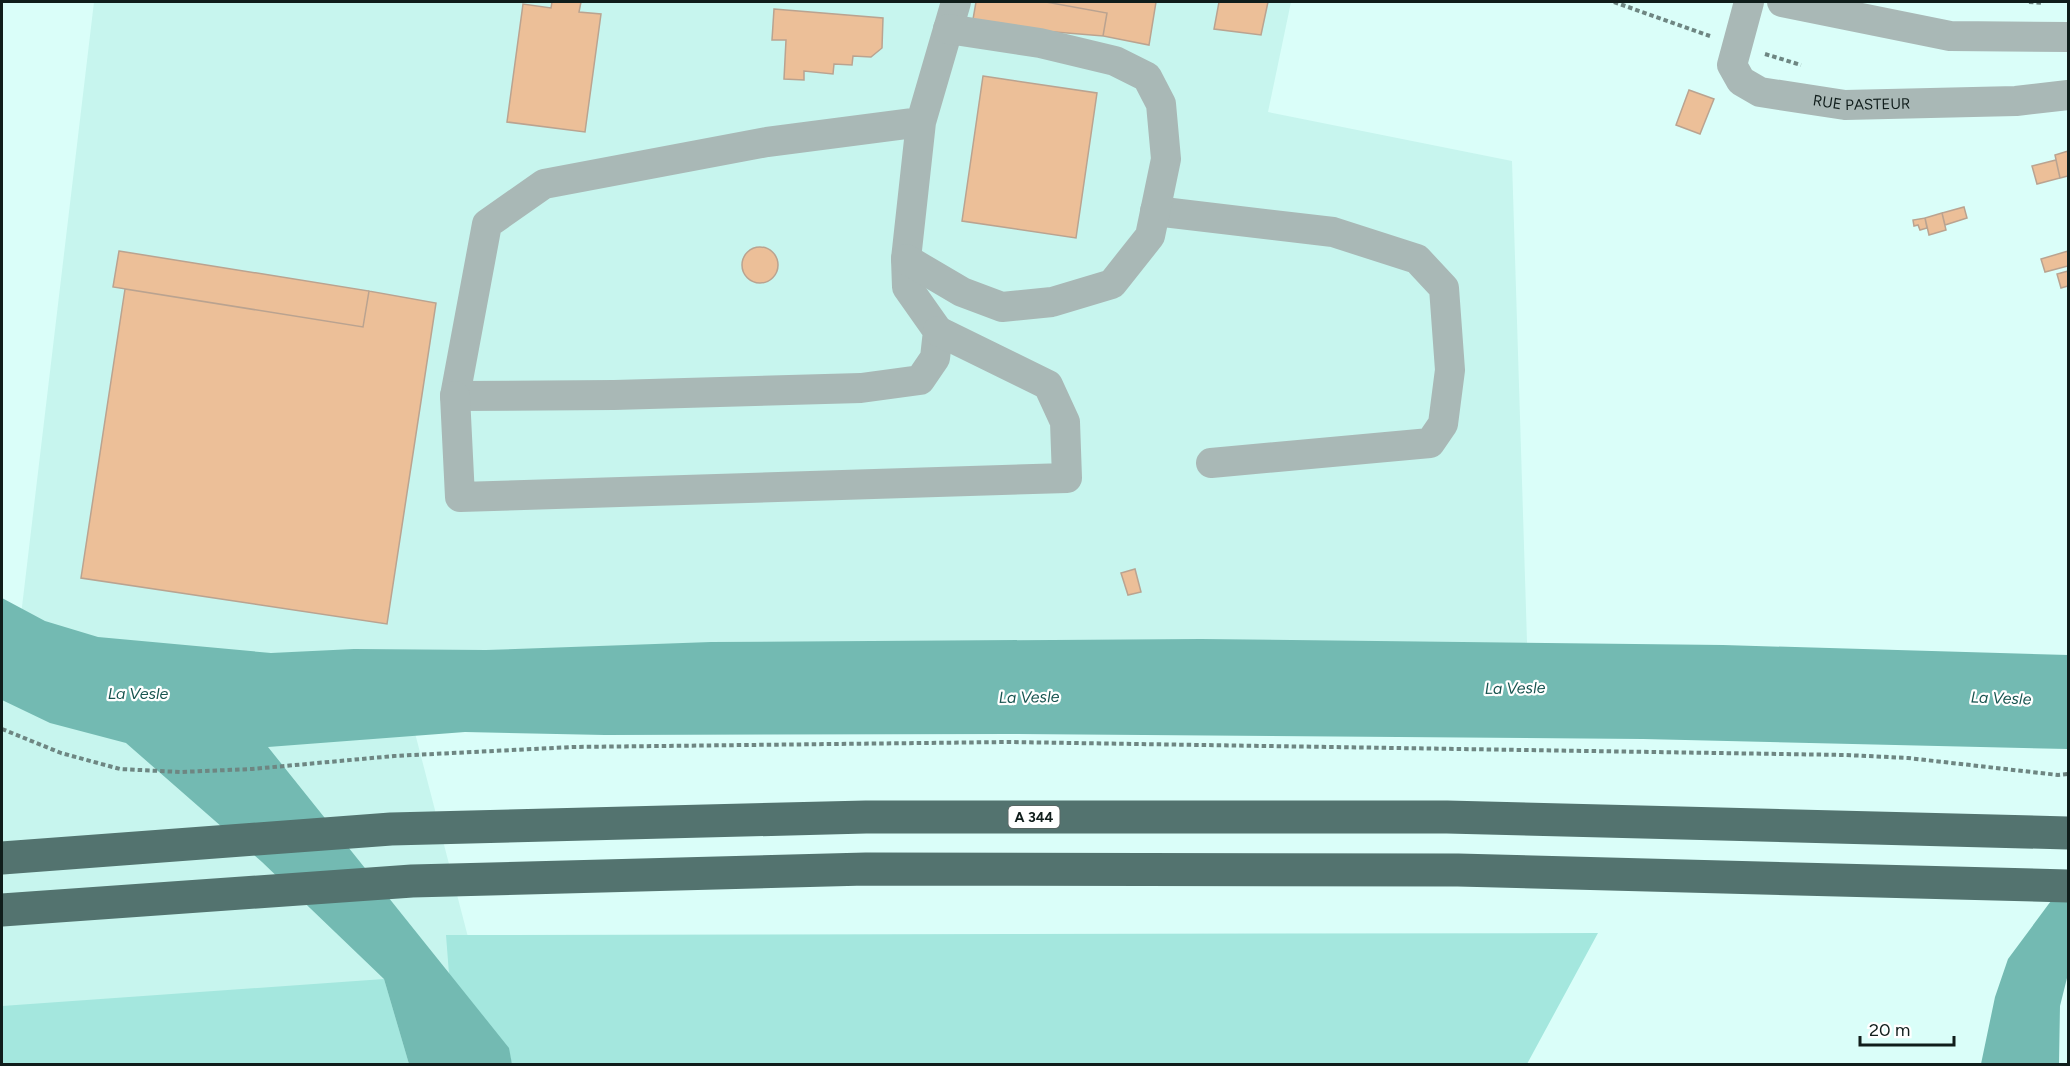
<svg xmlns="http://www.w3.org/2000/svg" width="2070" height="1066" font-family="Figtree,sans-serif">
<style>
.built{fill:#c7f5ee}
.green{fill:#a4e7de}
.water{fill:#73bab2}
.building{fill:#ecbf98;stroke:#baa390;stroke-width:1.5}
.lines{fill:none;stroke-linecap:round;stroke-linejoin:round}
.path{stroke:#6e8682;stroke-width:4;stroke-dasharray:4.5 3;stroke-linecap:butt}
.minor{stroke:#a9b8b6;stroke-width:30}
.highway{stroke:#53736f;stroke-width:33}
.labels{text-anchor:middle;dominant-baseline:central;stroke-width:4.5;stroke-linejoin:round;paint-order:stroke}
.shield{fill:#fff;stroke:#58615f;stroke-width:1.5}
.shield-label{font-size:14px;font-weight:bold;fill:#101d1b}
.street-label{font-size:15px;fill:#101d1b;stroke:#fff}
.water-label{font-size:16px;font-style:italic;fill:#185550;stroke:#fff}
</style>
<rect width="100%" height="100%" fill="#dafef9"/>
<path class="built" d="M94,2H1291L1268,112L1512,161L1528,674L403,687L501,1064H2V621L19,632Z"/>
<path class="green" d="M1598,933L1527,1064H512L508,1048L449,974L446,935Z
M384,979L409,1064H2V1006Z"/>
<path class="water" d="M2,598L45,621L98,637L271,653L354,649L486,650L711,642L1201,639L1723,645L2068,655V749L1643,739L1010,734L605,735L465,732L268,747L509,1048L512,1064H409L384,979L262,862L126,743L50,723L2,700Z
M2068,878V974L2060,1006L2059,1064H1981L1995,997L2008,959Z"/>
<path class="building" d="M552,2H581L579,12L601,14L585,132L507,122L523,4L551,8Z
M976,2H1046L1107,13L1103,36L972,25Z
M1046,2H1156L1149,45L1103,36L1107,13Z
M1219,2H1268L1261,35L1214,29Z
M774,9L883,18L882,48L871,57L853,56L852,65L834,64L833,74L804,71V80L784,79L786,40H772Z
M983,76L1097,93L1076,238L962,221Z
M1689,90L1714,99L1700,134L1676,125Z
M2068,151V176L2060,178L2055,155Z
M2056,160L2060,178L2037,184L2032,166Z
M1964,207L1967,218L1945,225L1942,213Z
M1942,213L1946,230L1929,235L1925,218Z
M1925,218L1927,228L1920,230L1918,225L1914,226L1913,220Z
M742 265a18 18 0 1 1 36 0a18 18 0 1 1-36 0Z
M119,251L369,291L363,327L113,287Z
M2068,251V266L2045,272L2041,259Z
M2068,271V286L2061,288L2057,274Z
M125,289L363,327L369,291L436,303L387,624L81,578Z
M1135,569L1141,592L1128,595L1121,573Z"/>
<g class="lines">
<path class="path" d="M1614,2L1710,36
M2029,2L2044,3
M1765,54L1801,65
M2,729L61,753L120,769L180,772L252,769L394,756L572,747L1009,742L1846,755L1908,758L2058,775L2068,774"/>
<g class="minor">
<path id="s1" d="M1749,2L1732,65L1741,81L1760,92L1845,105L2016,101L2068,95"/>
<path d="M1782,2L1950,36L2068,37"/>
<path d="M921,122L767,142L544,184L487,224L455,396L614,395L861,388L920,380L935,358L938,331L907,287L906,259L921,122L956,2"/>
<path d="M1155,211L1333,232L1417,259L1444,288L1450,370L1443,424L1430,443L1211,463"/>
<path d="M906,259L962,292L1002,307L1052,302L1112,284L1150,236L1166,159L1161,104L1147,77L1115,61L1040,43L948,29"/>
<path d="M455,396L460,497L1067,478L1065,422L1048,385L938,331"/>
</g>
<path class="highway" d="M2,858L391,829L866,817H1447L2068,833
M2,910L412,881L866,869L1458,870L2068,886"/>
</g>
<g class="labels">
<rect class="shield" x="1008.5" y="806" width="51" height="22" rx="4.5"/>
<g class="shield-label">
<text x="1034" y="817">A 344</text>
</g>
<g class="street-label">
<text stroke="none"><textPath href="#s1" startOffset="208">RUE PASTEUR</textPath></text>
</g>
<g class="water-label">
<text transform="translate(1515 688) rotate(-1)">La Vesle</text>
<text x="138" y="693">La Vesle</text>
<text transform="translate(1029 697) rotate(-1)">La Vesle</text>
<text transform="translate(2001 698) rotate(2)">La Vesle</text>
</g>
</g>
<rect width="2070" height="1066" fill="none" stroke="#101d1b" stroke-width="6"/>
<path d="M1860 1036v9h94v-9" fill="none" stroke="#101d1b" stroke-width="3"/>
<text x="1869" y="1036" font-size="18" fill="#101d1b" stroke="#ffffff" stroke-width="4.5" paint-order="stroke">20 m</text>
</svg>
